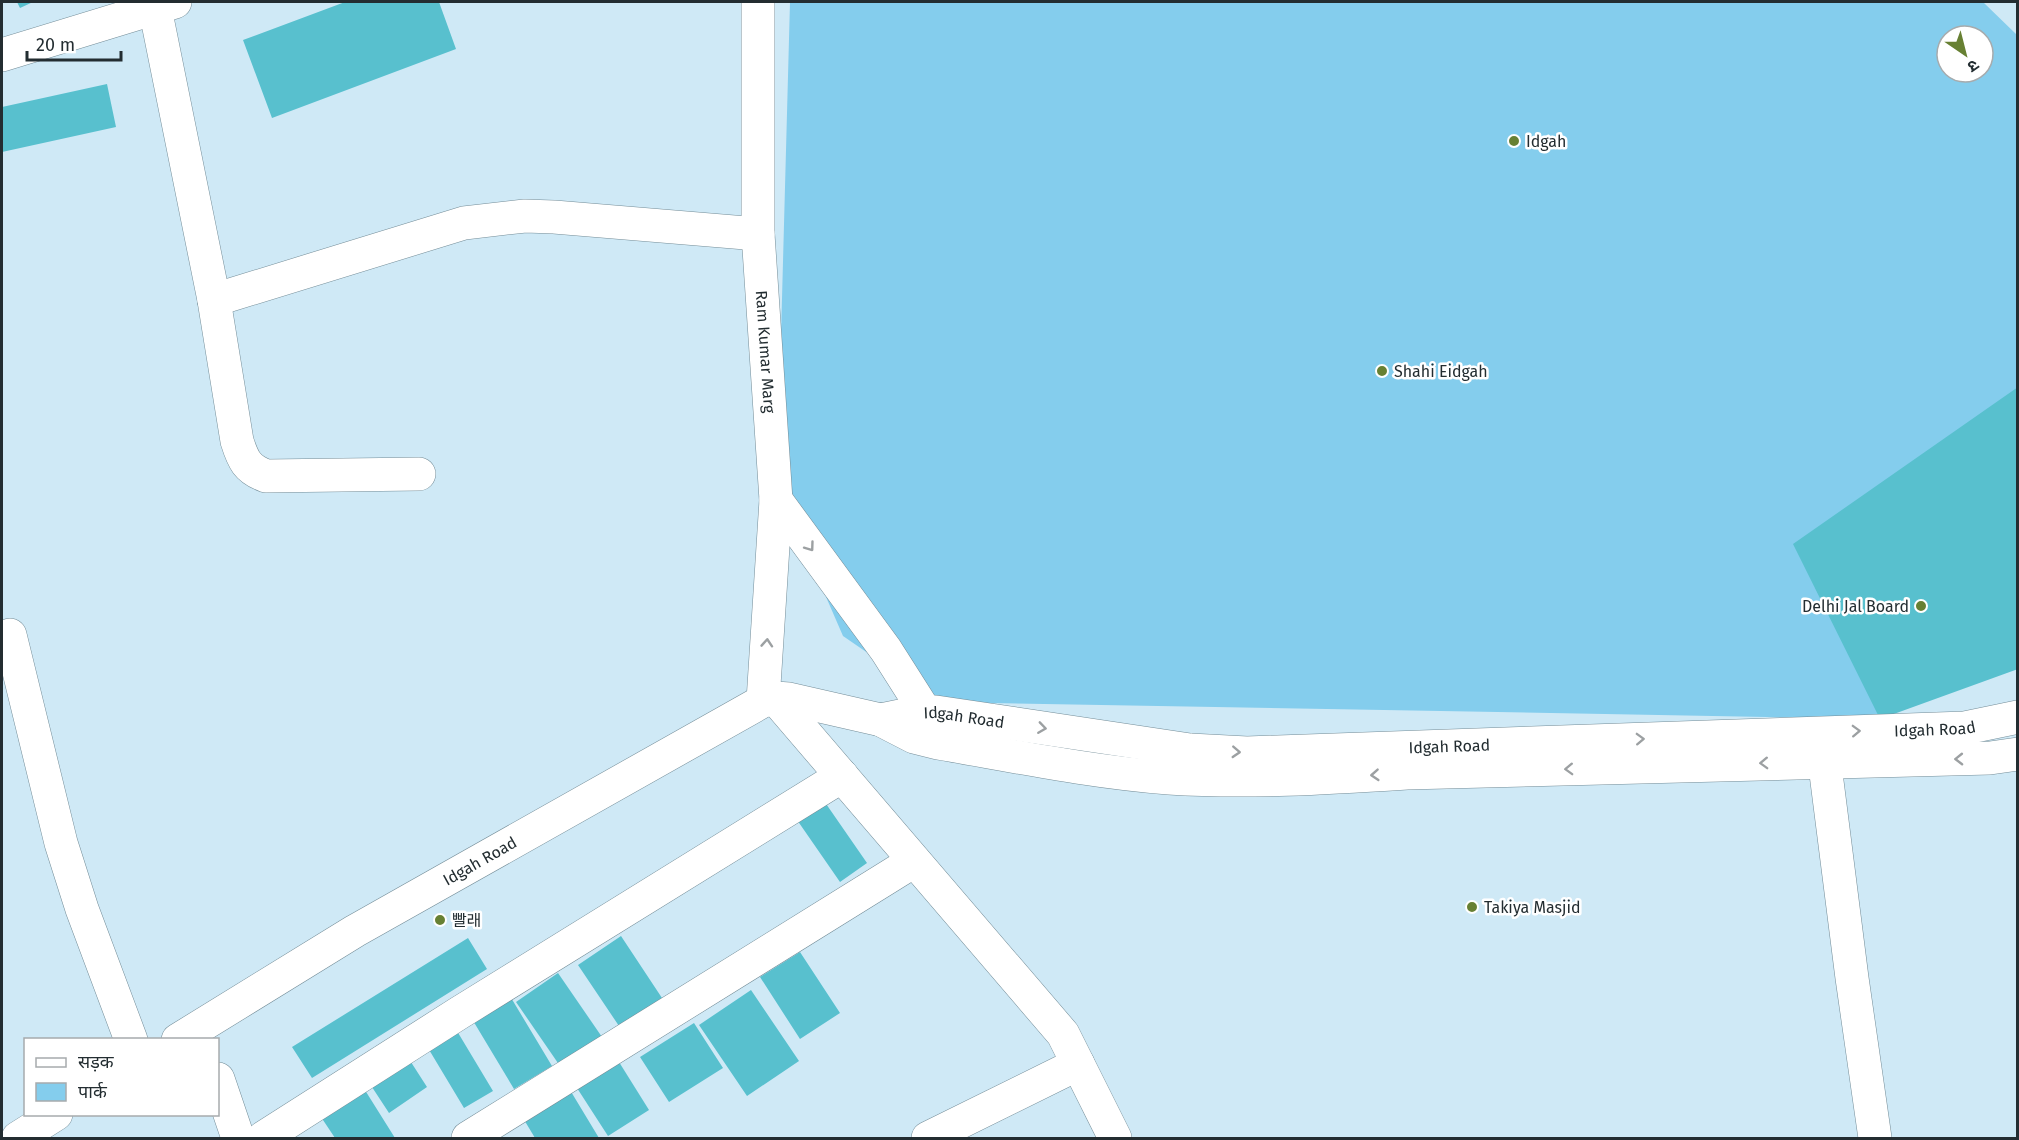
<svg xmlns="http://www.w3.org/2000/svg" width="2019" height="1140" font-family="'Fira Sans','Noto Sans Devanagari','Noto Sans KR',sans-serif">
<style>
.green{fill:#84cded;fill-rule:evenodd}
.building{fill:#58c0ce}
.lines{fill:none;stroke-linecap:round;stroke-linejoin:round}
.minor-casing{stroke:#748d98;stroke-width:34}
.minor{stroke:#fff;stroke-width:33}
.oneway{stroke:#9ca0a2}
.poi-dot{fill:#678033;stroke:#fff;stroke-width:2}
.labels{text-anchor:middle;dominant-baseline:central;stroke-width:5;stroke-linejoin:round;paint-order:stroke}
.poi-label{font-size:16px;fill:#232d31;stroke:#fff;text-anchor:start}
.street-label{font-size:16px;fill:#232d31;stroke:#fff}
</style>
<rect width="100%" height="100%" fill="#cfe9f6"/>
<path class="green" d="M790,2H1983L2017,35V387L1880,719L939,702L843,636L777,484ZM1947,36H1983V72H1947Z"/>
<path class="building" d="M17,2H33L20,8Z
M345,2H439L456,49L272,118L243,40Z
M107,84L116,127L2,152V107Z
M2018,387V669L1880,719L1793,544Z
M822,798L867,863L840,882L795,817Z
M621,936L662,998L619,1026L578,965Z
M468,938L487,969L312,1078L292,1047Z
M800,952L840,1013L800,1039L760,977Z
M558,973L602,1037L560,1066L516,1002Z
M751,990L799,1061L747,1096L699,1025Z
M507,991L552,1066L514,1089L469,1014Z
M694,1023L723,1068L669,1102L640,1057Z
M454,1026L493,1091L464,1108L425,1043Z
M409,1059L427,1087L389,1113L370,1084Z
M619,1062L649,1110L608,1136L577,1088Z
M363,1087L395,1138H335L319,1114Z
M570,1090L599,1138H535L523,1118Z"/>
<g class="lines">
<defs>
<g id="minor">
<path id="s1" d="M758,2V234L776,500L763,701"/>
<path d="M155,8L214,300L237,441C243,460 247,469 266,476L419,474"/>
<path d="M2,55L175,2"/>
<path d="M214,300L464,223L525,216L554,217L758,234"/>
<path d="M776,500L886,650L926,713"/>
<path d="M10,635L61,843L82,909L131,1040"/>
<path d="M775,698L1063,1034L1115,1138"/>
<path id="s2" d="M881,720L915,713L936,712L1190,750L1247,753L1965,728L2018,717"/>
<path d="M1822,742L1852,978L1875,1138"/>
<path id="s3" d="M178,1040L355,931L763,701L775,698L789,699L881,720L914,737L938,743C1014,756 1091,772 1169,778C1248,783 1328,778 1407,773L1990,758L2018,754"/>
<path d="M218,1079L238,1138"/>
<path d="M18,1138L56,1114"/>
<path d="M263,1138L459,1013L842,776"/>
<path d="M468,1138L914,861"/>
<path d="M928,1138L1078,1064"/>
</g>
</defs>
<use href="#minor" class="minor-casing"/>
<use href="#minor" class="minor"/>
</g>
<defs><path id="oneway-chevron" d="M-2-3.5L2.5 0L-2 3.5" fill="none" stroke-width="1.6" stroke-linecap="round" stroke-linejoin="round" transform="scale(1.5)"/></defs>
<g class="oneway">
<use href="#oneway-chevron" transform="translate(810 547) rotate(54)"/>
<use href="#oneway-chevron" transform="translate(767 643) rotate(-86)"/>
<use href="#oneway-chevron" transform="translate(1042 728) rotate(8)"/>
<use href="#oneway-chevron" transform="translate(1856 731) rotate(-2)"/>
<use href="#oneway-chevron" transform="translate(1640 739) rotate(-2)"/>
<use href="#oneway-chevron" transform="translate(1236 752) rotate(3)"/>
<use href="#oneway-chevron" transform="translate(1959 759) rotate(179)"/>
<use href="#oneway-chevron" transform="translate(1764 763) rotate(178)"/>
<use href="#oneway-chevron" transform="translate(1569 769) rotate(178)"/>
<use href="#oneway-chevron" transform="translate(1375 775) rotate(176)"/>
</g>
<g class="poi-dot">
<circle cx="1514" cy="141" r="6"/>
<circle cx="1382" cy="371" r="6"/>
<circle cx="1921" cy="606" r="6"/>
<circle cx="1472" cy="907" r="6"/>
<circle cx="440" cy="920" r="6"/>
</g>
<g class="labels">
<g class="poi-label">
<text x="1526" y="141">Idgah</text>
<text x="1394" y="371">Shahi Eidgah</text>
<text x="1909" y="606" text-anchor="end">Delhi Jal Board</text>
<text x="1484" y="907">Takiya Masjid</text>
<text x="452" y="920">빨래</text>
</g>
<g class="street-label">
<text stroke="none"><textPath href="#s1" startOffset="350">Ram Kumar Marg</textPath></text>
<text stroke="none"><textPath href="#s2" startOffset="84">Idgah Road</textPath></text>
<text stroke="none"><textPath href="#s2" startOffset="1058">Idgah Road</textPath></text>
<text stroke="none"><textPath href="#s2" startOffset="572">Idgah Road</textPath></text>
<text stroke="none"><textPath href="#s3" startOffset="351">Idgah Road</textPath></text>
</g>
</g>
<rect width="2019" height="1140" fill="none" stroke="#232d31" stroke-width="6"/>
<rect x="24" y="1038" width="195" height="78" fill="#ffffff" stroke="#a7abad" stroke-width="1.5"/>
<rect x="36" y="1058" width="30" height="9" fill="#ffffff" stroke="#a7abad" stroke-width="1.5"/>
<text x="78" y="1068" font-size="18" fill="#232d31">सड़क</text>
<rect x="36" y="1083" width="30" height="18" fill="#84cded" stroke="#a7abad" stroke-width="1.5"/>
<text x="78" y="1098" font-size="18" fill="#232d31">पार्क</text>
<g transform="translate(1965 54) rotate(145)"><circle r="28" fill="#ffffff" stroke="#a7abad" stroke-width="1.5"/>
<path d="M0-4.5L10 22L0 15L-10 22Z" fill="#678033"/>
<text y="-9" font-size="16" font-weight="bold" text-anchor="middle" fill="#232d31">उ</text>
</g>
<path d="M27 51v9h94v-9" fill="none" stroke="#232d31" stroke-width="3"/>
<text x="36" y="51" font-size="18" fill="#232d31" stroke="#ffffff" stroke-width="4.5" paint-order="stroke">20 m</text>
</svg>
